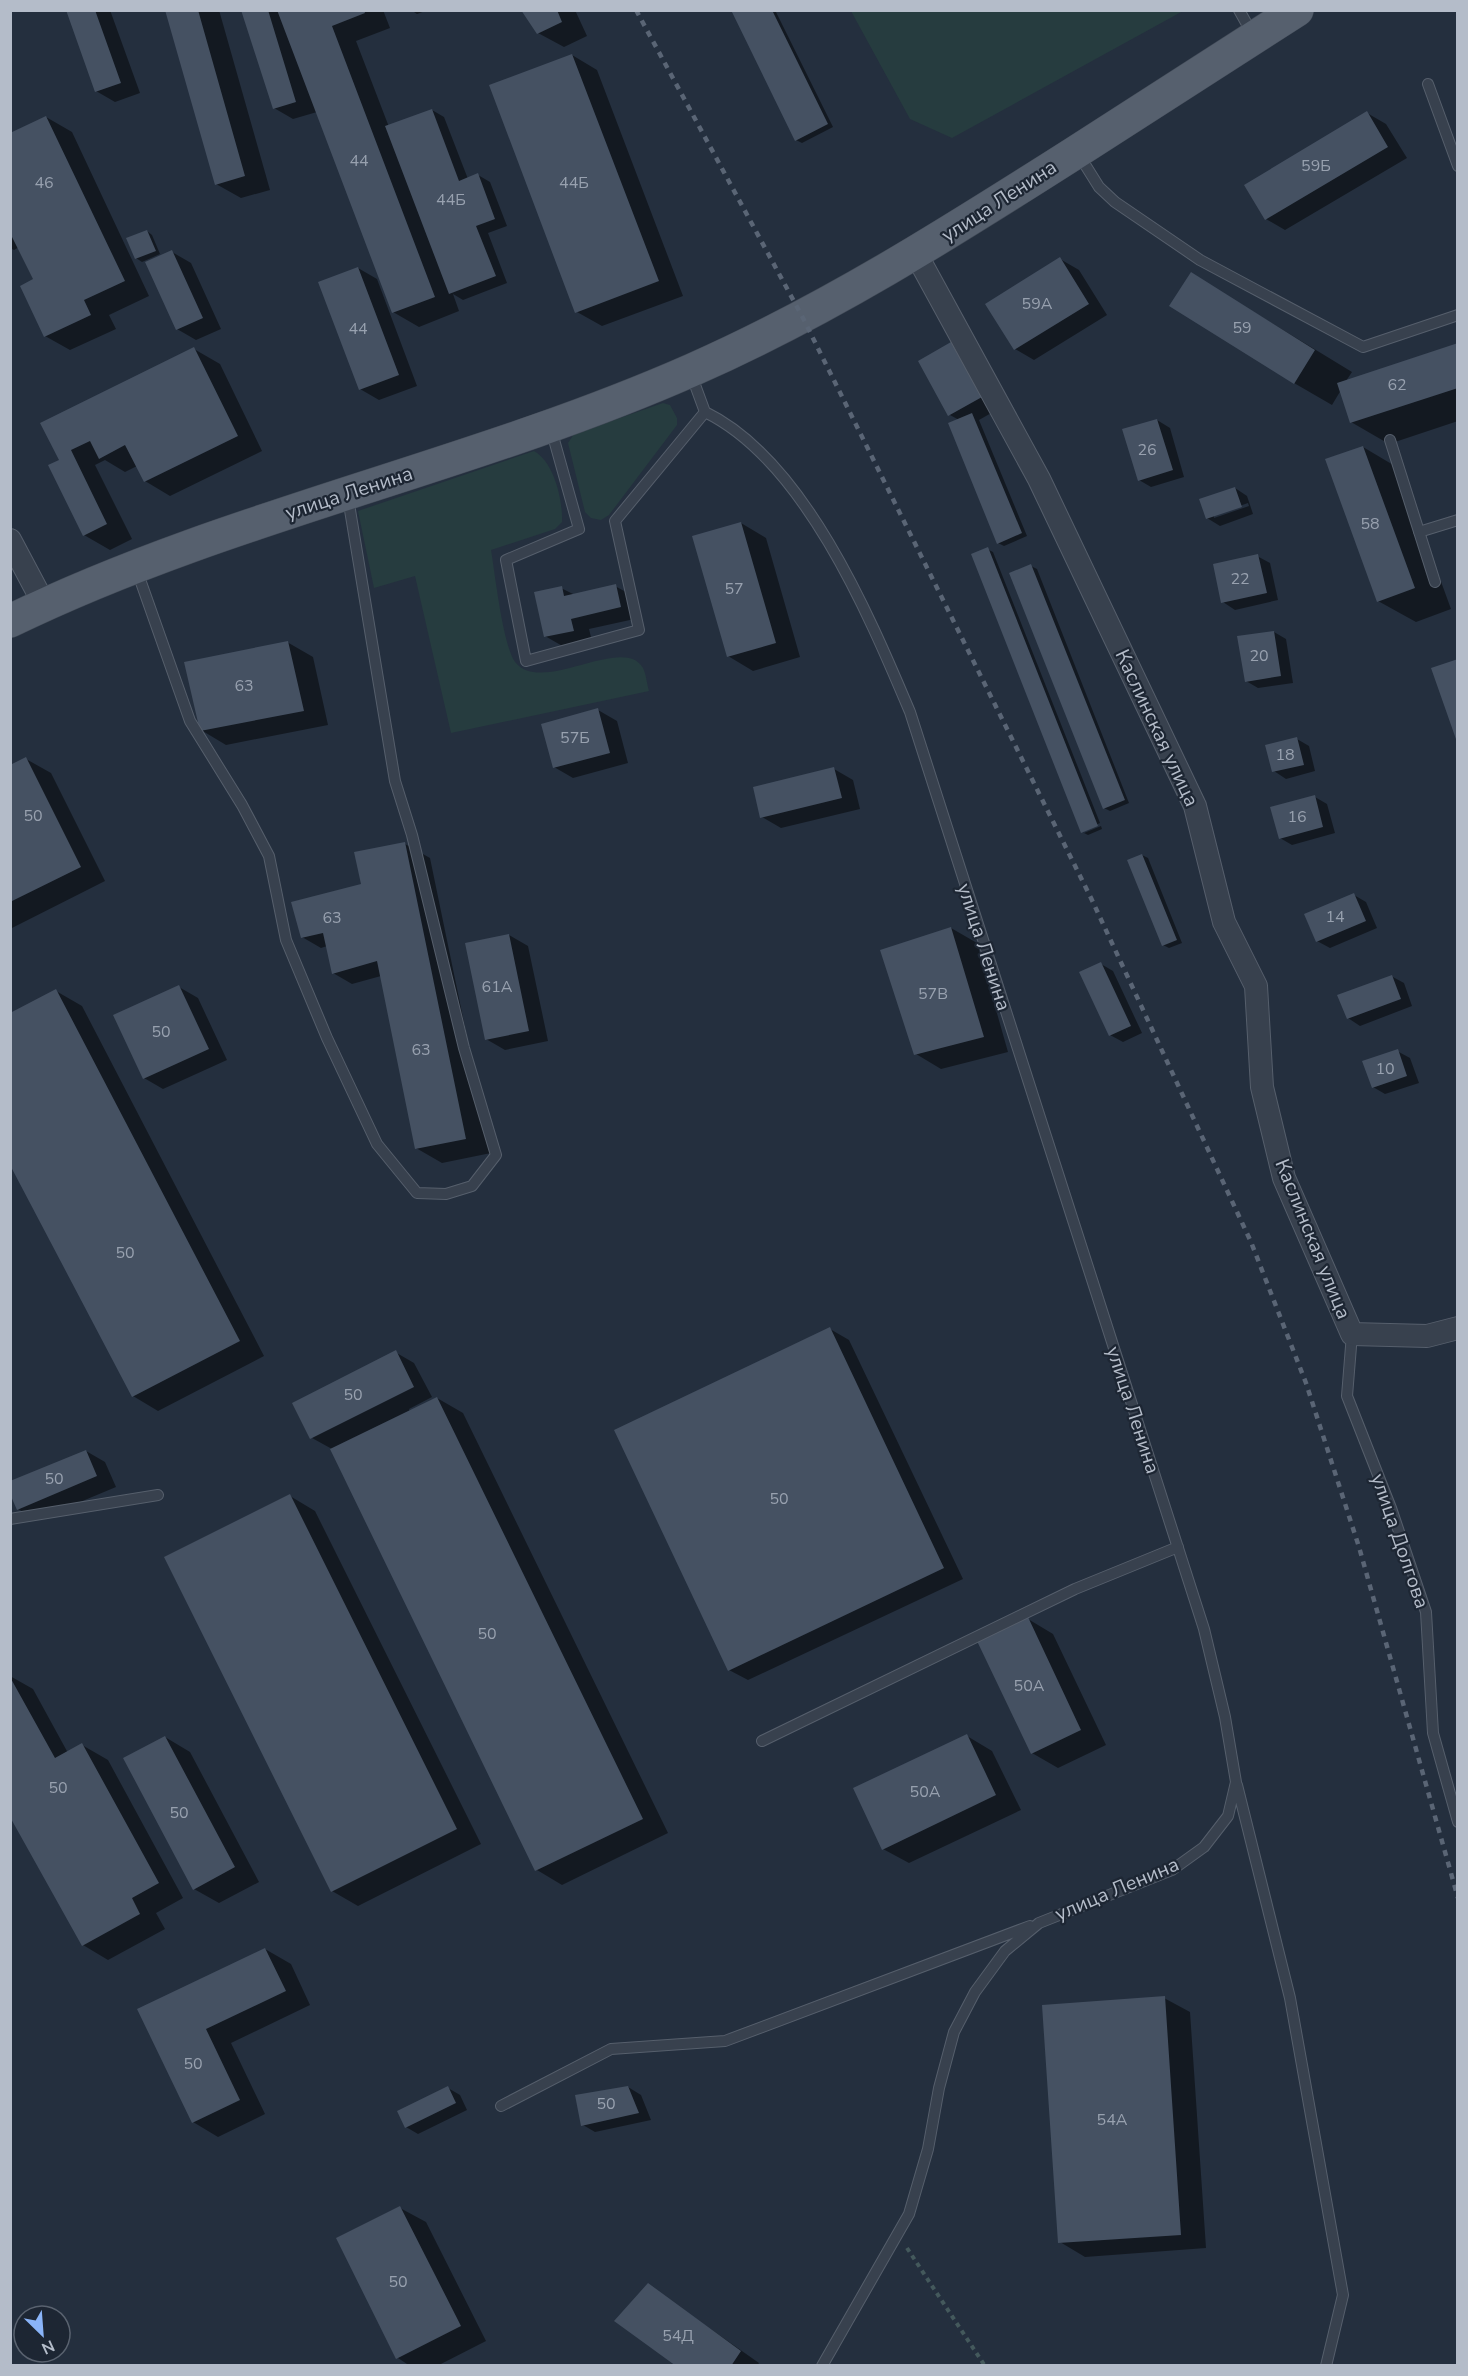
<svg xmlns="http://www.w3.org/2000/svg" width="1468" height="2376" font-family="'Nunito Sans',sans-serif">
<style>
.green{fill:#263c3f}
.shadow{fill:#0007;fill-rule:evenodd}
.building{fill:#455162}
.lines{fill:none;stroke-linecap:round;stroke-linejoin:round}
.lane-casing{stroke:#565f6c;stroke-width:12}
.street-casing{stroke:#565f6c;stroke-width:24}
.primary-casing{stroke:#414a57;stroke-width:34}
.path{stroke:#44595c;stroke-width:4;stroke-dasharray:4.5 4.5;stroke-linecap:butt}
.lane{stroke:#38414e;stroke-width:10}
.street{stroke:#38414e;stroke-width:22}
.primary{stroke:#56606e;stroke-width:33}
.rail{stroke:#5a6575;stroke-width:4.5;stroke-dasharray:6 6;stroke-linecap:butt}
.labels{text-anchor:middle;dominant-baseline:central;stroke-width:4.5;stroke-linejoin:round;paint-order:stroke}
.number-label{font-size:16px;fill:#98a1af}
.street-label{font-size:20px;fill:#b4bcc9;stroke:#1d2633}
</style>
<rect width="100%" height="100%" fill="#242f3e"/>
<path class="green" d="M851,11H1183L952,138L910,119Z
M663,403L670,405L677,418V425L609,515L601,520L591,518L585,512L568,443L574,434Z
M534,451C554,462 563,500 562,522L555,529L491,550C495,573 503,648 516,663C543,695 623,634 643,668C646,674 647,684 649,691L451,733L415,576L374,588L358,511Z"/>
<path class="shadow" d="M68,10H110L140,93L115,102L96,91Z
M167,10H219L270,190L241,198L216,184Z
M243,10H383L390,28L356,41L389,127L432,110L444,117L468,179L478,175L490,182L507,226L488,233L507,283L463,300L453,294L459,311L419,327L393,312L317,112L293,119L274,108Z
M411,10H428L417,14Z
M523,10H575L587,36L564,47L538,33Z
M732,10H775L833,127L802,143L796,140Z
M572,55L597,70L683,296L602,326L577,312Z
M1367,113L1386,124L1407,158L1285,230L1266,219Z
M46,117L72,132L149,296L109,315L116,329L70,350L45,336L35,280L19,247L14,250L10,248V134Z
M147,231L152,235L160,254L142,262L136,258Z
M172,252L191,263L221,329L196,340L177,329Z
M1060,259L1079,270L1107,315L1034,360L1015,349Z
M358,268L377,279L417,386L379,400L360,389Z
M1191,274L1352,372L1346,381L1458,345V421L1389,444L1351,422L1341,390L1332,405L1294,383Z
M951,344L970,355L1000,408L979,420L1027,536L1004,546L998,543L959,420L950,415Z
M194,349L220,364L262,451L170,496L145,481L137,466L125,472L105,460L95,465L132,539L110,550L84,535L61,461L42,424Z
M1157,420L1170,428L1184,477L1151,487L1139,480Z
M1363,447L1400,469L1451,609L1416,622L1378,601Z
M1235,488L1247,496L1253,514L1220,526L1207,518ZM1248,503L1249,506L1214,518V515Z
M741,523L766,538L800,657L753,671L728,656Z
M987,549L993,552L1100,823L1084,830V833Z
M1257,556L1270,563L1278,600L1235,610L1223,602Z
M1031,566L1037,569L1129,803L1110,811L1104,808Z
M615,586L635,597L639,618L589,629L592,641L564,647L545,636L561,588L575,595Z
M1274,632L1286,639L1293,683L1258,688L1246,681Z
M287,642L313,657L328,725L226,745L201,730Z
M598,710L617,721L628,763L573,778L554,767Z
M1297,739L1309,746L1315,771L1286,779L1274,771Z
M26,759L51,773L105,881L10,929V766Z
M834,769L853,780L860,809L781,828L762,817Z
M1315,797L1327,804L1335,833L1292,845L1280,838Z
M1101,826L1102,829L1088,835L1084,833Z
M405,844L430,858L491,1153L442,1163L416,1148L381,976L352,984L333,973L327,946L321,948L302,937L363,886Z
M1142,855L1148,858L1182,943L1169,948L1163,945Z
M1354,895L1366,902L1377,928L1330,948L1317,941Z
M951,928L977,943L1008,1052L941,1069L916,1054Z
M509,935L528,946L548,1041L505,1050L486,1039Z
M1101,964L1113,971L1142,1033L1123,1042L1110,1035Z
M1391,976L1404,983L1412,1006L1360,1026L1348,1018Z
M179,987L198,998L227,1060L163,1089L144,1078Z
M56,991L82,1006L264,1356L158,1411L133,1396Z
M1397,1051L1410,1058L1419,1083L1385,1094L1373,1087Z
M830,1329L849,1340L963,1579L748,1680L729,1670Z
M395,1352L414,1363L432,1397L409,1409L410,1412L437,1398L463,1413L668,1833L562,1885L537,1870L332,1449L312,1438Z
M86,1451L105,1462L116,1487L37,1520L18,1509Z
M290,1496L315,1511L481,1844L358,1906L332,1891Z
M1028,1619L1053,1634L1106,1745L1058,1768L1032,1753Z
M10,1676L33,1689L68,1753L82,1745L108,1760L183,1898L156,1913L165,1929L108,1960L83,1945L10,1813Z
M967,1736L992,1751L1021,1810L909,1863L883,1849Z
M165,1737L190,1752L259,1882L219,1903L194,1889Z
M265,1949L291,1964L310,2005L231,2043L265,2114L218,2137L193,2122L139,2010Z
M1164,1998L1190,2012L1206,2248L1085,2257L1060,2242Z
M628,2087L641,2095L651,2120L595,2132L583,2125Z
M448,2088L460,2095L467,2110L418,2134L406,2127Z
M400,2208L426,2222L486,2341L437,2366H410L398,2358Z
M648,2285L759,2363L757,2366H679Z"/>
<path class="building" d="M66,10H95L121,83L95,92Z
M165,10H198L245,176L215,185Z
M241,10H268L296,102L273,109Z
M277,10H364L365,13L332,26L435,297L392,313Z
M521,10H557L562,22L537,34Z
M731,10H772L828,124L795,141Z
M572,54L659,281L575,313L489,85Z
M432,109L459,181L478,173L495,219L476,226L496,276L449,294L385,126Z
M1367,111L1388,147L1265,220L1244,185Z
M46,116L125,281L84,300L91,315L44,337L20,286L33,279L10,233V133Z
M147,230L156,251L135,259L126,238Z
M172,250L203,318L176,330L145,262Z
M1060,257L1089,304L1014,350L985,304Z
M358,267L399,375L359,390L318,282Z
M1191,272L1315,350L1294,384L1169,306Z
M951,342L982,397L948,416L918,361Z
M1458,343V388L1350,423L1337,383Z
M194,347L238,436L144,482L125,445L99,459L90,441L71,450L107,524L83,536L48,465L59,460L40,423Z
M972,413L1022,533L997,544L948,423Z
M1157,419L1173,470L1138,481L1122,429Z
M1363,446L1415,588L1377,602L1325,459Z
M1235,487L1242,507L1206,519L1199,499Z
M741,522L776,643L727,657L692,536Z
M988,547L1098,826L1081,833L971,554Z
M1258,554L1267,593L1221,603L1213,564Z
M1031,564L1125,800L1103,809L1009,573Z
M616,584L621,607L571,619L574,631L544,637L534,592L562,586L564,596Z
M1274,631L1281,676L1245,682L1237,636Z
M288,641L304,711L200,731L184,662Z
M1458,659V742H1457L1431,668Z
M598,708L610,753L553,768L541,724Z
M1297,737L1304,765L1272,772L1265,745Z
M26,757L81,867L10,902V765Z
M834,767L842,798L760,818L753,787Z
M1315,795L1323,827L1279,839L1270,807Z
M405,842L466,1139L415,1149L377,961L332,974L323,933L301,938L291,902L361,884L354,852Z
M1142,854L1177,940L1162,946L1127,860Z
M1354,893L1366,921L1316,942L1304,914Z
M951,927L984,1037L914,1055L880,950Z
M509,934L529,1031L485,1040L465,943Z
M1101,962L1131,1026L1109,1036L1079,972Z
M1392,975L1401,999L1347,1019L1337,995Z
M179,985L209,1049L143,1079L113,1015Z
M56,989L240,1341L132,1397L10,1165V1013Z
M1398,1049L1407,1076L1372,1088L1362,1061Z
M830,1327L944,1568L728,1671L614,1430Z
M396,1350L414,1387L310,1439L292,1403Z
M437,1397L643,1819L535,1871L330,1449Z
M86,1450L97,1476L17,1510L10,1494V1481Z
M290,1494L457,1829L331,1892L164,1557Z
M1028,1617L1081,1730L1031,1754L977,1641Z
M10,1677L55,1758L82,1743L159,1883L132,1898L140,1914L82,1946L10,1817Z
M967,1734L996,1795L882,1850L853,1788Z
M165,1736L235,1867L193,1890L123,1758Z
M265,1948L286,1991L206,2029L240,2100L192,2123L137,2009Z
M1165,1996L1181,2235L1058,2243L1042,2005Z
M448,2086L456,2103L405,2128L397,2111Z
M628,2086L639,2113L581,2126L575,2095Z
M400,2206L461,2326L396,2359L336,2238Z
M648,2283L741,2351L731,2366H676L614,2321Z"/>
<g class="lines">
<defs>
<path id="lane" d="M1239,10L1253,35
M1428,84L1458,166
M1079,155L1099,187L1115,202L1200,260L1363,347L1458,315
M691,374L705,412C804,460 869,615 910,712L1204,1629L1225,1717L1236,1782L1228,1816L1204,1847L1172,1870L1039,1923L1005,1951L975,1992L954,2032L939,2088L928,2149L909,2214L822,2366
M551,429L579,529L506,560L526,661L639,630L615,521L705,412
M1390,440L1435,582
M1419,532L1458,520
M137,571L190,721L242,805L269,856L286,940L327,1038L377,1144L417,1193L446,1194L472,1186L496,1155L464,1048L412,835L395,781L348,498
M1352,1334L1347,1396L1391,1508L1426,1612L1433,1733L1458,1822
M10,1519L158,1495
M762,1741L1075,1589L1178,1547
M1237,1785L1290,1998L1343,2295L1326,2366
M501,2106L611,2049L725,2041L1030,1926"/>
<path id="street" d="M916,254L1039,479L1195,806L1224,922L1256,986L1262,1087L1284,1178L1352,1334L1427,1336L1458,1328
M10,540L44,604"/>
<path id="primary" d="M10,621C228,515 470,468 692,370C826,311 949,233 1073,154C1147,106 1222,59 1297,10"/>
</defs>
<use href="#lane" class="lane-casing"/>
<use href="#street" class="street-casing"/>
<use href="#primary" class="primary-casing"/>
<path class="path" d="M907,2248L985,2366"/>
<use href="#lane" class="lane"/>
<use href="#street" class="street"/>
<use href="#primary" class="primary"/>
<path class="rail" d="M636,10L803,318L1091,898L1251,1242L1306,1383L1359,1547L1458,1898"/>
</g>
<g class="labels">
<g class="number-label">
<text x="359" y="161">44</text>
<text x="1316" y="166">59Б</text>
<text x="44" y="183">46</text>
<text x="574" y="183">44Б</text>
<text x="451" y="200">44Б</text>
<text x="1037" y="304">59А</text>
<text x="1242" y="328">59</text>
<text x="358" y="329">44</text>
<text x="1397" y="385">62</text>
<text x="1147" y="450">26</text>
<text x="1370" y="524">58</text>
<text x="1240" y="579">22</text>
<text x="734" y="589">57</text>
<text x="1259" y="656">20</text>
<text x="244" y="686">63</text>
<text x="575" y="738">57Б</text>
<text x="1285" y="755">18</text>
<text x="33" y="816">50</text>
<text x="1297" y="817">16</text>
<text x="1335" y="917">14</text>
<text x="332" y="918">63</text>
<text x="497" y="987">61А</text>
<text x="933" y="994">57В</text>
<text x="161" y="1032">50</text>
<text x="421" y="1050">63</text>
<text x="1385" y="1069">10</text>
<text x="125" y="1253">50</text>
<text x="353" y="1395">50</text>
<text x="54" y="1479">50</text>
<text x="779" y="1499">50</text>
<text x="487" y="1634">50</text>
<text x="1029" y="1686">50А</text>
<text x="58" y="1788">50</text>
<text x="925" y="1792">50А</text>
<text x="179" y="1813">50</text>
<text x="193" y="2064">50</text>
<text x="606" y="2104">50</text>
<text x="1112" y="2120">54А</text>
<text x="398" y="2282">50</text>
<text x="678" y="2336">54Д</text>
</g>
<g class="street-label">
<text transform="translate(999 201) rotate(-33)">улица Ленина</text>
<text transform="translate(349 493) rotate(-18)">улица Ленина</text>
<text transform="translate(1157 728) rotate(65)">Каслинская улица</text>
<text transform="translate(984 947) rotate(72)">улица Ленина</text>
<text transform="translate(1313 1239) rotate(68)">Каслинская улица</text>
<text transform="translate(1133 1410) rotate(72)">улица Ленина</text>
<text transform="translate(1400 1541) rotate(71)">улица Долгова</text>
<text transform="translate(1117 1889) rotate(-23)">улица Ленина</text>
</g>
</g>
<rect width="1468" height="2376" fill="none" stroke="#b4bcc9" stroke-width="24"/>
<g transform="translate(42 2334) rotate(155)"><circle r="28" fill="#1d2633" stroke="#59626f" stroke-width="1.5"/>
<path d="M0-4.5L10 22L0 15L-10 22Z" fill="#8ab4f8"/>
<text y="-9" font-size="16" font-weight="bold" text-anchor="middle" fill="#b4bcc9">N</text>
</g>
</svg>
